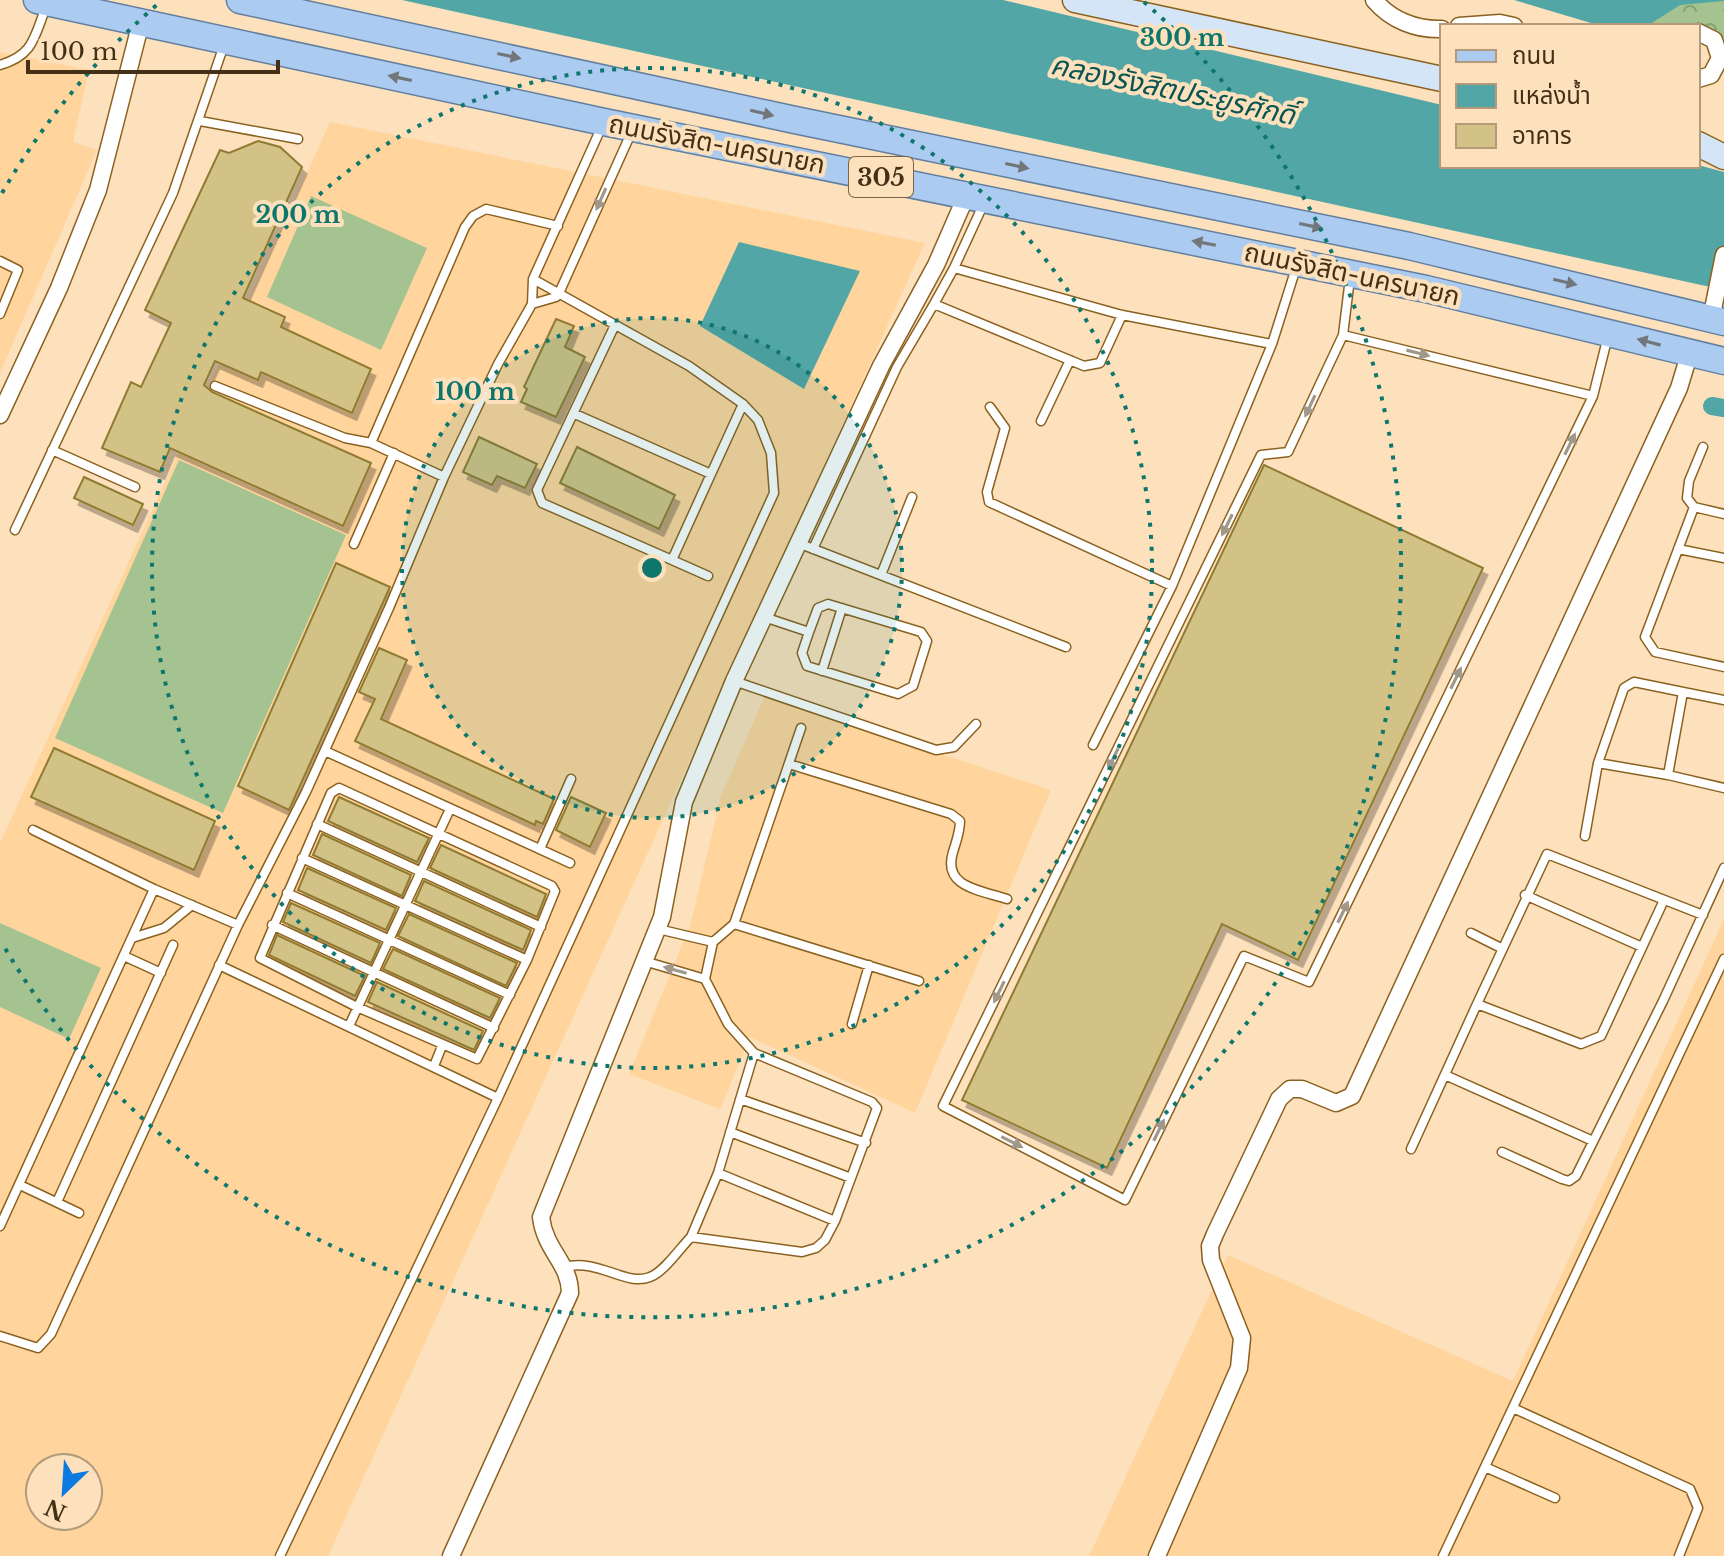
<svg xmlns="http://www.w3.org/2000/svg" width="1724" height="1556" font-family="'Libre Baskerville','Noto Sans Thai',serif">
<style>
.built{fill:#ffd59d;fill-rule:evenodd}
.park{fill:url(#park-crowns)}
.pitch{fill:#a4c391}
.water{fill:#52a6a5}
.lines{fill:none;stroke-linecap:round;stroke-linejoin:round}
.canal{stroke:#52a6a5;stroke-width:18}
.building{fill:#d3c285;stroke:#8f7b31;stroke-width:2;filter:url(#shadow)}
.lane-casing{stroke:#8b611f;stroke-width:11}
.street-casing{stroke:#8b611f;stroke-width:19}
.secondary-casing{stroke:#8b611f;stroke-width:27}
.primary-casing{stroke:#637f9e;stroke-width:29}
.lane{stroke:#fff;stroke-width:8}
.street{stroke:#fff;stroke-width:16}
.secondary{stroke:#d5e5f8;stroke-width:24}
.primary{stroke:#accbf1;stroke-width:26}
.oneway{fill:#727679}
.oneway2{fill:#a1988a}
.ring{fill:none;stroke:#0f766e;stroke-width:4;stroke-dasharray:4 8}
.labels{text-anchor:middle;dominant-baseline:central;stroke-width:8;stroke-linejoin:round;paint-order:stroke}
.shield{fill:#fde1bc;stroke:#7b6548;stroke-width:2}
.shield-label{font-size:24px;font-weight:bold;fill:#433016}
.street-label{font-size:26px;fill:#433016;stroke:#fde1bc}
.water-label{font-size:28px;font-style:italic;fill:#085554;stroke:#fde1bc}
.centre{fill:#0f766e;stroke:#fde1bc;stroke-width:4}
.ring-label{font-size:24px;text-anchor:middle;font-weight:bold;fill:#0f766e;stroke:#fde1bc;stroke-width:8;stroke-linejoin:round;paint-order:stroke}
</style>
<defs>
<pattern id="park-crowns" width="20" height="18" patternUnits="userSpaceOnUse" patternTransform="scale(2)"><rect width="20" height="18" fill="#a4c391"/><path d="M2 6a3 3 0 1 1 6 0M12 15a3 3 0 1 1 6 0" fill="none" stroke="#879f75"/></pattern>
<filter id="shadow"><feDropShadow dx="4.5" dy="7" stdDeviation="0" flood-color="#0004"/></filter>
</defs>
<rect width="100%" height="100%" fill="#fde1bc"/>
<path class="built" d="M0,52L89,70L73,142L97,150L0,373Z
M330,122L925,243L328,1556H0V843ZM40,1468H88V1516H40Z
M765,696L1051,790L915,1113L750,1037L720,1109L629,1074L690,926L721,796Z
M1724,919V1556H1089L1228,1255L1513,1381Z"/>
<path class="park" d="M1553,0H1724V38L1698,34V26H1645Z"/>
<path class="pitch" d="M311,196L427,248L381,350L267,297Z
M179,460L346,535L223,813L55,738Z
M0,923L101,968L69,1039L0,1007Z"/>
<path class="water" d="M402,0H1003L1442,105V166L1698,165L1724,172V290Z
M1514,0H1724V1L1680,5L1647,26H1601Z
M739,242L860,271L804,389L700,326Z"/>
<g class="lines">
<path class="canal" d="M1712,406L1724,408"/>
</g>
<path class="building" d="M258,141L280,147L302,167L243,298L285,317L281,327L371,369L352,413L261,372L258,380L215,361L204,385L212,392L371,463L343,526L170,448L160,472L102,448L131,382L141,387L171,323L145,310L220,150L229,153Z
M556,319L574,326L565,347L585,357L556,417L521,402L527,389L524,387Z
M479,437L537,464L525,488L497,476L492,485L463,472Z
M577,447L675,495L659,529L560,483Z
M1264,465L1483,568L1298,960L1222,924L1107,1168L962,1100Z
M84,477L143,504L133,525L74,498Z
M336,563L390,587L289,810L238,786Z
M379,648L407,660L381,719L554,799L543,824L536,821L535,825L355,741L375,699L359,692Z
M54,748L215,821L194,870L31,797Z
M339,797L429,838L417,862L328,821Z
M571,797L606,813L590,847L556,830Z
M322,834L411,875L402,896L313,855Z
M441,845L546,894L537,917L430,868Z
M307,868L396,908L386,930L298,890Z
M424,881L531,930L523,950L415,901Z
M291,903L380,943L371,963L283,922Z
M409,914L517,963L506,986L398,936Z
M277,935L365,976L355,996L269,955Z
M393,949L500,998L490,1018L383,969Z
M377,982L483,1031L474,1050L368,1002Z"/>
<g class="lines">
<defs>
<path id="lane" d="M0,65C34,55 34,37 46,7
M200,121L298,139
M984,203L954,268L1122,315L1272,344L1172,586L1093,745
M0,261L18,270L0,314
M954,268L934,304L1084,366L1100,363L1122,315
M1350,278L1343,335L1288,452L1261,455L943,1106L1125,1200L1244,956L1309,982L1593,396L1608,336
M532,304L556,297L560,291L632,131
M614,327L537,490L542,503L672,560L711,474
M1343,335L1593,396
M1272,344L1296,268
M215,386L345,438L371,443L465,227L473,216L486,209L558,226
M990,407L1005,428L987,492L989,502L1172,586
M575,414L711,474L743,404
M1041,421L1070,360
M371,443L444,477
M1703,447L1689,481L1687,498L1694,507L1724,514
M52,450L135,487
M1694,507L1645,637L1655,652L1724,667
M15,530L173,193L224,45
M798,543L1066,647
M354,544L394,453
M813,549L897,367L934,304
M1678,549L1724,558
M672,560L708,576
M881,575L912,497
M764,617L809,632L818,608L828,604L921,632L927,641L913,686L898,694L807,666L802,653L809,632
M822,671L842,608
M734,681L936,750L954,747L976,724
M1724,700L1683,692L1668,775L1724,788
M325,751L570,863
M1598,763L1668,775
M789,764L951,814L960,821C960,832 956,842 953,852C942,887 980,890 1007,899
M339,788L552,886L555,891L527,960L477,1059L357,1007L260,958L331,793Z
M317,824L541,927
M1585,836L1598,763L1624,688L1634,682L1683,692
M540,849L571,779
M302,858L527,960
M154,889L238,925
M287,893L510,995
M1525,895L1642,947
M1664,900L1601,1036L1581,1044L1477,1004L1547,854L1703,915
M734,924L801,728
M272,925L494,1028
M658,929L713,942
M1471,933L1501,948
M132,938L164,928L192,905
M124,956L161,973
M644,961L705,979
M219,965L498,1098
M852,1024L869,965
M349,1026L450,809
M434,1066L442,1046
M1445,1075L1593,1141
M740,1099L866,1143
M730,1132L851,1178
M1411,1149L1477,1004
M1502,1152L1562,1179L1569,1181L1576,1176L1663,1001L1724,868
M718,1173L835,1221
M20,1185L79,1213
M57,1202L173,945
M0,1226L154,889L33,830
M691,1237L718,1173L754,1053
M564,1267C599,1258 626,1287 650,1277C664,1272 680,1248 691,1237L802,1252L816,1248L825,1240L835,1221L877,1108L872,1102L754,1053L728,1024L705,979L713,942L734,924L919,981
M0,1336L38,1348L51,1334L238,925L306,792L389,608L444,477L498,364L532,304L533,279L602,126
M1513,1408L1690,1489L1698,1508L1679,1556
M1485,1467L1555,1498
M280,1556L498,1098L774,493L771,453L758,420L743,404L689,366L533,279
M1443,1556L1724,959"/>
<path id="street" d="M1374,0C1391,20 1416,30 1442,29
M1459,26L1500,23L1514,26
M1698,32L1714,40L1720,58L1711,75L1698,79
M1711,319L1724,255
M0,415L59,288L98,190L141,22
M451,1556L570,1293C570,1263 545,1251 541,1217L662,917L684,802L734,681L881,366L936,265L967,194
M1157,1556L1239,1368L1242,1338L1211,1260L1210,1246L1215,1234L1279,1099L1290,1089H1302L1336,1103L1352,1096L1679,388L1690,352"/>
<path id="secondary" d="M1075,0L1442,79
M1698,144L1724,157"/>
<path id="primary" d="M37,0L604,122L1426,289L1724,361
M240,0L795,120L1409,246L1724,322"/>
</defs>
<use href="#lane" class="lane-casing"/>
<use href="#street" class="street-casing"/>
<use href="#secondary" class="secondary-casing"/>
<use href="#primary" class="primary-casing"/>
<use href="#lane" class="lane"/>
<use href="#street" class="street"/>
<use href="#secondary" class="secondary"/>
<use href="#primary" class="primary"/>
</g>
<defs><path id="oneway-solid" d="M-6-.8H1V-3.2L6.5 0L1 3.2V.8H-6Z" transform="scale(2)"/></defs>
<g class="oneway">
<use href="#oneway-solid" transform="translate(509 56) rotate(12)"/>
<use href="#oneway-solid" transform="translate(400 78) rotate(-168)"/>
<use href="#oneway-solid" transform="translate(762 113) rotate(13)"/>
<use href="#oneway-solid" transform="translate(1017 166) rotate(12)"/>
<use href="#oneway-solid" transform="translate(1311 226) rotate(12)"/>
<use href="#oneway-solid" transform="translate(1204 243) rotate(-169)"/>
<use href="#oneway-solid" transform="translate(1565 282) rotate(13)"/>
<use href="#oneway-solid" transform="translate(1649 342) rotate(-165)"/>
</g>
<g class="oneway2">
<use href="#oneway-solid" transform="translate(601 199) rotate(114)"/>
<use href="#oneway-solid" transform="translate(1418 353) rotate(14)"/>
<use href="#oneway-solid" transform="translate(1310 406) rotate(115)"/>
<use href="#oneway-solid" transform="translate(1570 444) rotate(-64)"/>
<use href="#oneway-solid" transform="translate(1227 525) rotate(116)"/>
<use href="#oneway-solid" transform="translate(1456 678) rotate(-64)"/>
<use href="#oneway-solid" transform="translate(1113 759) rotate(116)"/>
<use href="#oneway-solid" transform="translate(1343 912) rotate(-64)"/>
<use href="#oneway-solid" transform="translate(675 970) rotate(-164)"/>
<use href="#oneway-solid" transform="translate(999 992) rotate(116)"/>
<use href="#oneway-solid" transform="translate(1159 1130) rotate(-64)"/>
<use href="#oneway-solid" transform="translate(1012 1142) rotate(27)"/>
</g>
<circle cx="652" cy="568" r="250" fill="#0f766e" fill-opacity=".12"/>
<g class="ring">
<circle cx="652" cy="568" r="250"/>
<circle cx="652" cy="568" r="500"/>
<path d="M2 193A750 750 0 0 1 160 2M1144 2A750 750 0 1 1 2 943"/>
</g>
<g class="labels">
<rect class="shield" x="849" y="157" width="64" height="40" rx="6"/>
<g class="shield-label">
<text x="881" y="177">305</text>
</g>
<g class="street-label">
<text transform="translate(717 144) rotate(11)">ถนนรังสิต-นครนายก</text>
<text transform="translate(1352 274) rotate(12)">ถนนรังสิต-นครนายก</text>
</g>
<g class="water-label">
<text transform="translate(1173 90) rotate(12)">คลองรังสิตประยูรศักดิ์</text>
</g>
</g>
<circle cx="652" cy="568" r="12" class="centre"/>
<g class="ring-label">
<text x="1182" y="46">300 m</text>
<text x="298" y="223">200 m</text>
<text x="475" y="400">100 m</text>
</g>
<rect x="1440" y="24" width="260" height="144" fill="#fde1bc" stroke="#b39a7a" stroke-width="2"/>
<rect x="1456" y="50" width="40" height="12" fill="#accbf1" stroke="#b39a7a" stroke-width="2"/>
<text x="1512" y="64" font-size="24" fill="#433016">ถนน</text>
<rect x="1456" y="84" width="40" height="24" fill="#52a6a5" stroke="#b39a7a" stroke-width="2"/>
<text x="1512" y="104" font-size="24" fill="#433016">แหล่งน้ำ</text>
<rect x="1456" y="124" width="40" height="24" fill="#d3c285" stroke="#b39a7a" stroke-width="2"/>
<text x="1512" y="144" font-size="24" fill="#433016">อาคาร</text>
<g transform="translate(64 1492) rotate(205)"><circle r="38" fill="#fde1bc" stroke="#b39a7a" stroke-width="2"/>
<path d="M0-6L14 30L0 20L-14 30Z" fill="#0b7ae1"/>
<text y="-12" font-size="22" font-weight="bold" text-anchor="middle" fill="#433016">N</text>
</g>
<path d="M28 60v12h250v-12" fill="none" stroke="#433016" stroke-width="4"/>
<text x="40" y="60" font-size="24" fill="#433016" stroke="#fde1bc" stroke-width="6" paint-order="stroke">100 m</text>
</svg>
